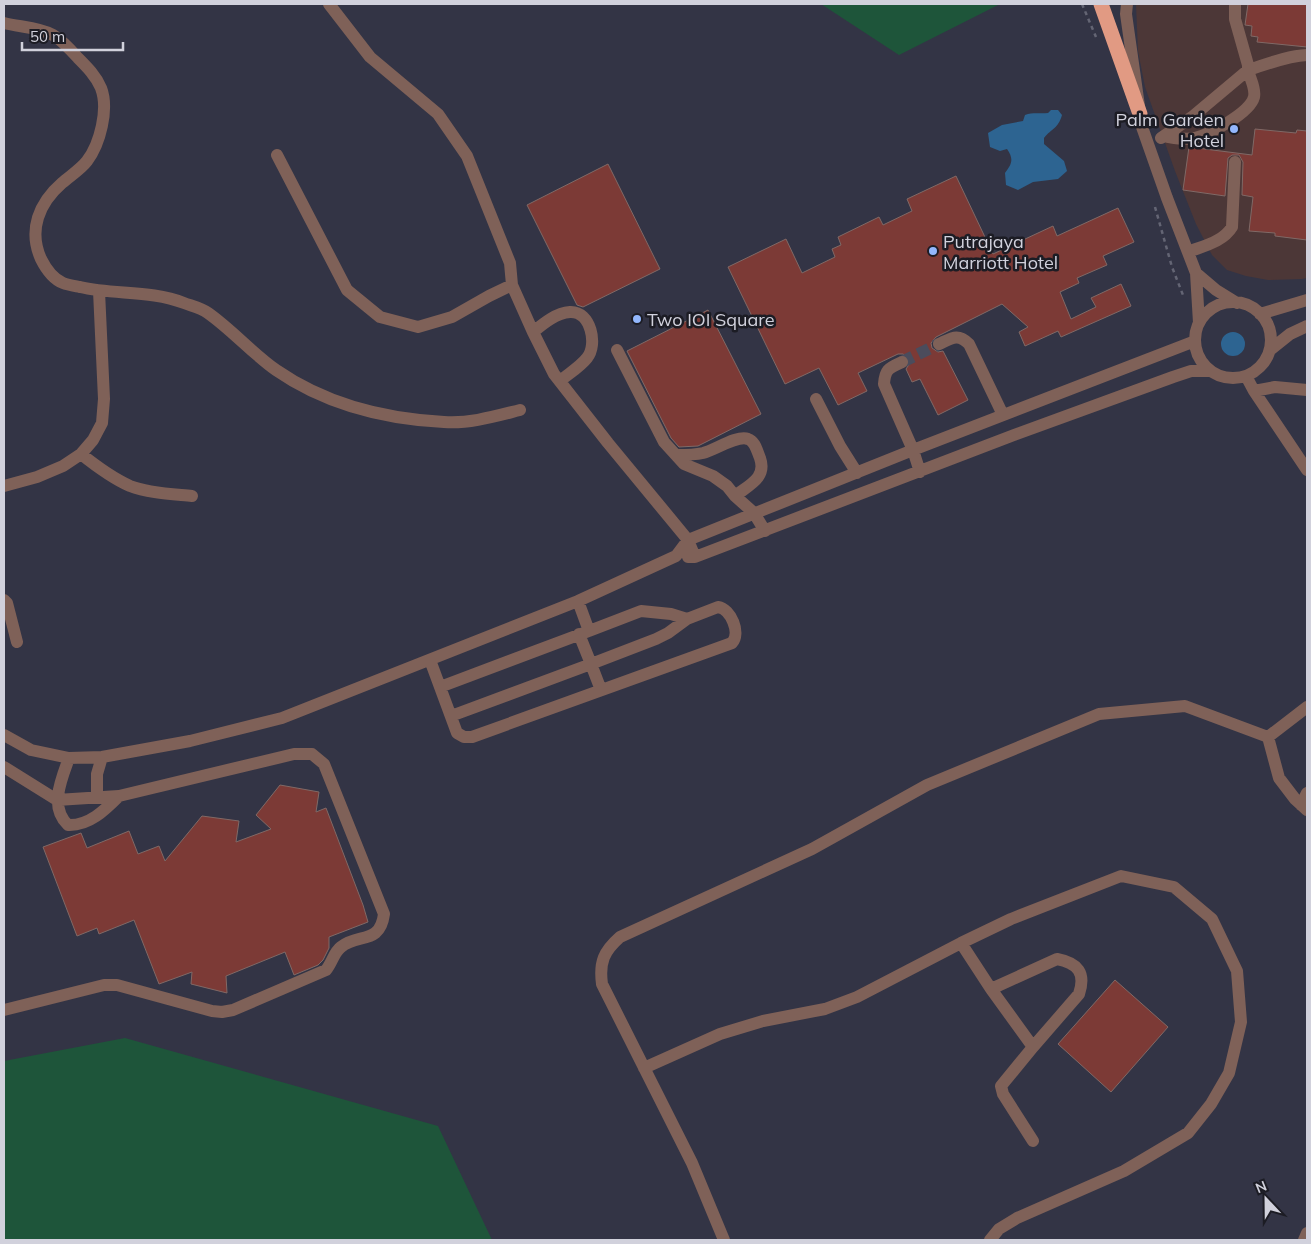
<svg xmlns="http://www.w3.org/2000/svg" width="1311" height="1244" font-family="Mulish,sans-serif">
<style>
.commercial{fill:#4c3737}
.green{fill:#1e553a}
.water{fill:#2d6491}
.building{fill:#7c3a36;stroke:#806966}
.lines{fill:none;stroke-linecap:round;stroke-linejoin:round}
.minor-tunnel{stroke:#4b4c5c;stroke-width:12;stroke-dasharray:12 6;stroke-linecap:butt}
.path{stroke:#646574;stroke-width:2.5;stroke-dasharray:4 4;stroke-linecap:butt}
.minor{stroke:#7f6158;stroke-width:12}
.highway{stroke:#e19a83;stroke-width:15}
.poi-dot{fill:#93b7fd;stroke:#1c1c24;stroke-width:2}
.labels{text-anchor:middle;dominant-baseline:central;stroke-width:5;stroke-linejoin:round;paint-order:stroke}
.poi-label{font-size:18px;fill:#d1d1dc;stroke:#1c1c24;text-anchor:start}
</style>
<rect width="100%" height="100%" fill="#333445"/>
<path class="commercial" d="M1136,4H1307V278L1302,279L1268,280L1246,276L1227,270L1212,255L1196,224L1175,171L1145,87L1138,51Z"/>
<path class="green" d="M821,4H1000L899,55Z
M125,1038L438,1126L492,1240H4V1061Z"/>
<path class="water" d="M1051,110H1058L1062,115C1058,129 1052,128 1044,138V144L1064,161L1067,171L1058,179L1033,182L1018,190L1006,185L1005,173C1012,164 1014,159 1007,149L1000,151L990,147L988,133L1002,125L1023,121L1025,115C1033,112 1040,114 1048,113Z
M1221 344a12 12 0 1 1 24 0a12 12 0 1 1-24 0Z"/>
<path class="building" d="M1248,4H1307V47L1257,42L1258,37L1251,36L1252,26L1245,25Z
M1255,129L1296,133L1297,130L1307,131V240L1275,236V233L1249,231L1253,197L1242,195L1243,162L1239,155H1232L1228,158L1225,196L1183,190L1189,147L1252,155Z
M608,164L660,269L583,307L577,305L527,205Z
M956,176L993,254L1053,226L1057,236L1118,208L1134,242L1103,256L1107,265L1077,278L1079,283L1060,292L1071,319L1096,307L1091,298L1121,284L1131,306L1061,337L1058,331L1025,346L1019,332L1028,327L1002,304L936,337L931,343L932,348L938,352L943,351L968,400L938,415L920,379L912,382L906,369L910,363V359L903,354H898L858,373L867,391L838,405L819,368L785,384L728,267L786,239L802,273L835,257L832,249L841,245L838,237L879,217L883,225L912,211L907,199Z
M708,310L761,414L698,446L679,447L671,438L627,351Z
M280,785L319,792L316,812L326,808L363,905L368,922L329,937V948L323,960L318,965L294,975L285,952L226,976L227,993L191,984L192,972L159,984L134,920L99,934L97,928L77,936L43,847L81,833L87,848L129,831L138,854L159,846L165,861L202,816L239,821L236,842L271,829L256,815Z
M1115,980L1168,1027L1111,1092L1058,1044Z"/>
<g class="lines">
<path class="minor-tunnel" d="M902,362L939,344"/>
<path class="path" d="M1082,4L1096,37
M1155,207L1172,267L1183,295"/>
<path class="minor" d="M329,4L370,57L438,114L467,156L510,263L512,285L533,332L554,374L608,443L688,540L695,557
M1127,4L1126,14L1142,127L1167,198L1196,273L1199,323
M4,23C19,27 39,27 53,35C63,41 70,49 78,58C87,67 96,76 101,88C109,109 100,144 87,161C81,169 70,176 62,183C39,203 28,230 41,259C46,269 53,279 63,283C68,285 75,286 80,287C114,295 151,290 184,303C192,306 201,308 208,313C232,330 252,353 276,370C325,404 385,419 444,422C469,424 496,416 520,410
M1164,136C1174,138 1184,140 1195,138C1210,134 1250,113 1254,97C1256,88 1250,79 1248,70C1267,64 1287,56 1307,55
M1161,138L1192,117L1248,70V65L1235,19V4
M277,155L347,290L380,317L418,327L452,317L489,296L512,285
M1188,252C1203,246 1223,242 1232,227L1235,162
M1196,273L1216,290L1237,303
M1195 340a38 38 0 1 1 76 0a38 38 0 1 1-76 0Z
M1260,314L1307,300
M533,332C544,323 556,313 570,312C591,311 598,345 587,358C580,367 568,374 560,381
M939,344C952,338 958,333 969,344L1003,415
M617,350L664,442L684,464L713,476L727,486L735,496L754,513L765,531
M1270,350L1290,334L1307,326
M902,362C889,368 885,369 884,384L913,450L920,472
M1246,376L1254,391L1307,470
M1254,391L1275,387L1307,390
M816,399L840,446L857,473
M81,454C96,466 112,478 130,486C148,493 172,494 192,496
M676,455C685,455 694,455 703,453C715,450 737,435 748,439C755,441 757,451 760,458C767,478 749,485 735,496
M4,486L37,477L63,466L81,454L93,440L102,423L104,399L99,291
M688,557H695L1014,435L1173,377L1191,371H1211
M4,600L7,603L17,642
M589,631L641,611L671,614L687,619
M430,660L457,733L464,737H472L732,643C741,633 731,609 718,607L687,619L668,633L656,639L591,664L579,634
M440,687L589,631L578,601
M451,716L591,664L601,690
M4,735L31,750L69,758L102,757L190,741L282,718L578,601L676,556L688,540L913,450L1195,341
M1268,737L1279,778L1295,799L1307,810
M1268,737L1307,707
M69,758C61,780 49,807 68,825C89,826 105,810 119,796
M4,767L57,800L119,796L294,754H312L324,764L384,914C380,945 358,933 341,947C334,952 332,963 326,970L233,1010L222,1012L212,1011L117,985H104L4,1010
M97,797V774L102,757
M1301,805L1307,793
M961,943L991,989L1033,1047L1001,1086L1003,1094L1033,1141
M991,989L1057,959C1078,963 1086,973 1079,994L1033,1047
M644,1068L720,1034L763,1021L825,1009L857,997L961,943L1011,919L1121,876L1174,887L1212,919L1237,971L1241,1022L1229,1073L1211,1104L1188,1133L1124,1171L1017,1218L999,1229L990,1240
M724,1240L692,1163L602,984C599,962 604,951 620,937L812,849L927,785L1099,714L1185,706L1268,737
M1304,1240L1307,1233"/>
<path class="highway" d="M1101,4L1140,114"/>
</g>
<g class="poi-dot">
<circle cx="1234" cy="129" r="5"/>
<circle cx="933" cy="251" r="5"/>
<circle cx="637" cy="319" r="5"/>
</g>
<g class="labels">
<g class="poi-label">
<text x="1224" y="119" text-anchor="end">Palm Garden<tspan x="1224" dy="21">Hotel</tspan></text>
<text x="943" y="241">Putrajaya<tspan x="943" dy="21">Marriott Hotel</tspan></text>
<text x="647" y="319">Two IOI Square</text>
</g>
</g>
<rect width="1311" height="1244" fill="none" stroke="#d1d1dc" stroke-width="10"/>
<g transform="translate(1266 1199) rotate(338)" stroke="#1c1c24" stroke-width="4" paint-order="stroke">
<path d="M0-4L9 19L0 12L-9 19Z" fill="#d1d1dc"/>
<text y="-8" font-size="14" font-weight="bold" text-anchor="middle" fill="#d1d1dc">N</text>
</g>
<path d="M22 42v8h101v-8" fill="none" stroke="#d1d1dc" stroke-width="2.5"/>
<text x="30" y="42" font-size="15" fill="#d1d1dc" stroke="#1c1c24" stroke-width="4" paint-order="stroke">50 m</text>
</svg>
